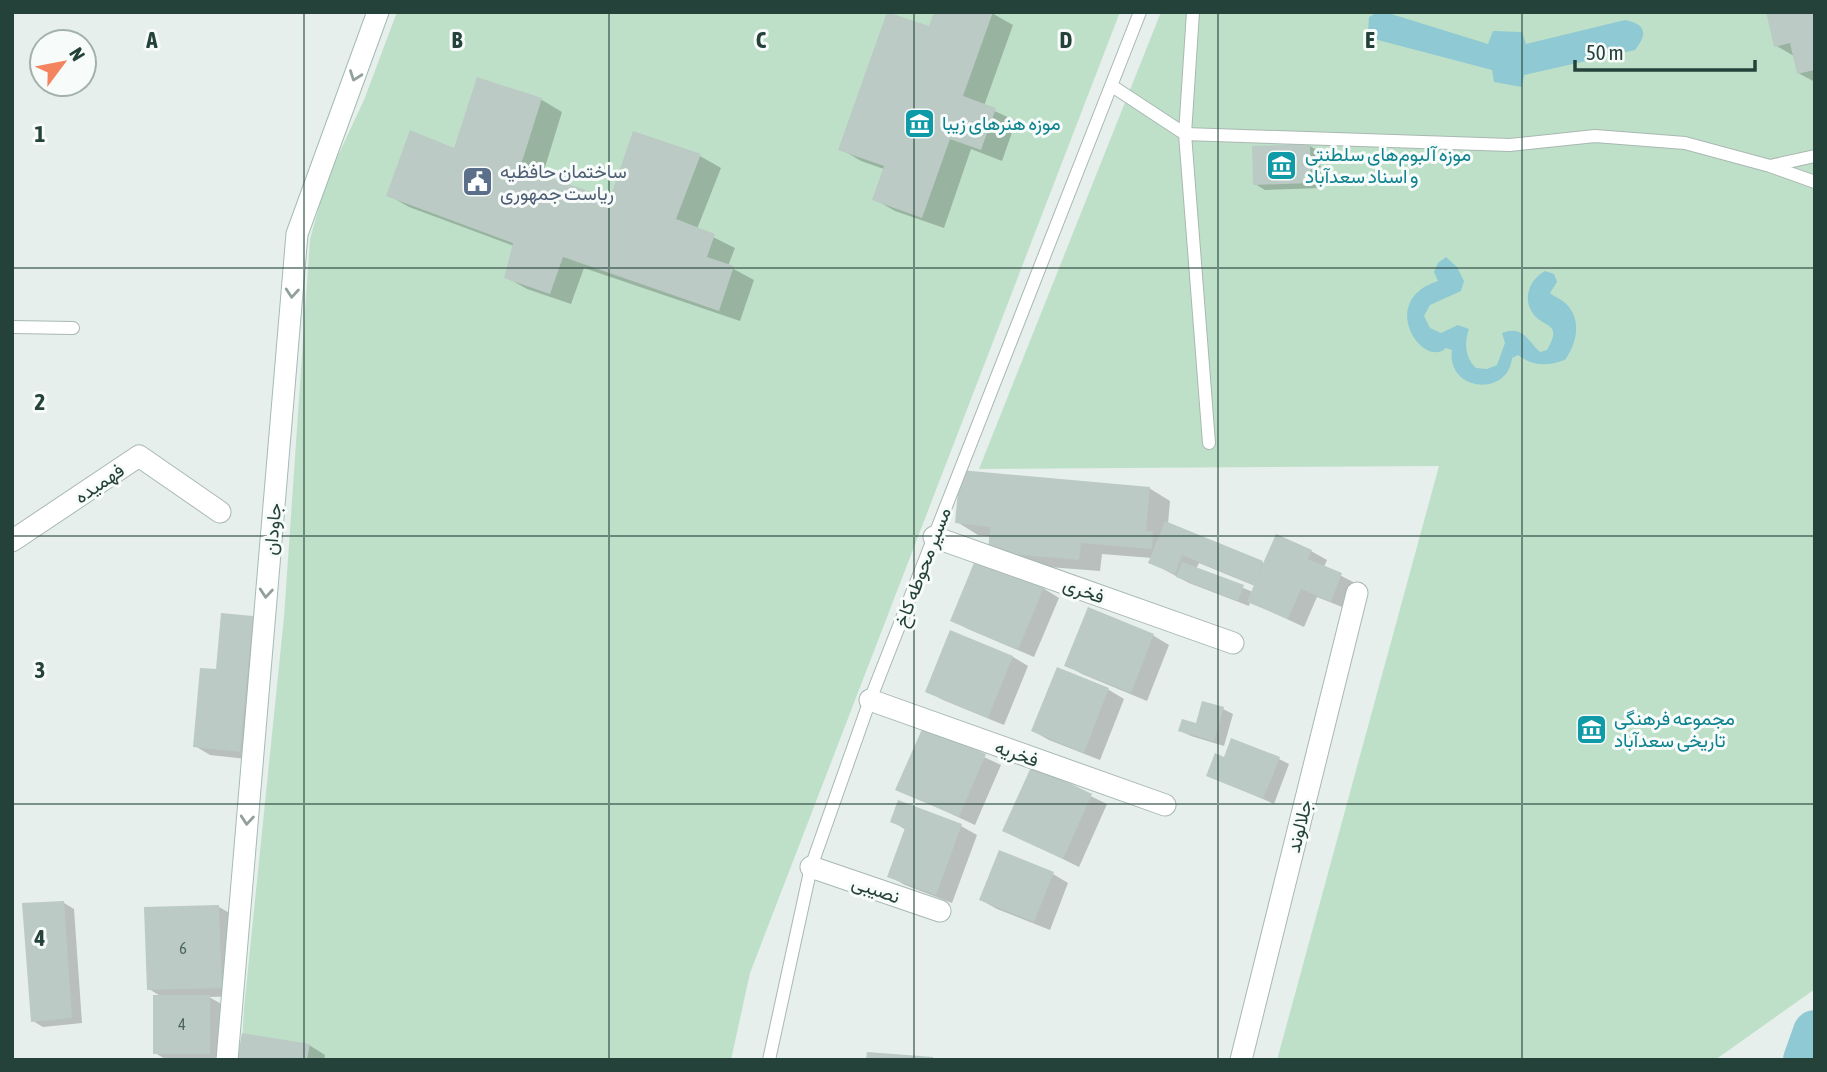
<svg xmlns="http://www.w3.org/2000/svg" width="1827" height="1072" font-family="'Asap Condensed',Vazirmatn,sans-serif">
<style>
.green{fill:#bfe0c8}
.water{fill:#8ec9d4}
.shadow{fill:#0003;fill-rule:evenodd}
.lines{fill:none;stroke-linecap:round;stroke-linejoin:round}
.river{stroke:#8ec9d4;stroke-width:44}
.building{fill:#bbcac4}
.lane-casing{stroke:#a8b8b2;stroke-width:14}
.street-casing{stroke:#a8b8b2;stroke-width:23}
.secondary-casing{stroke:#a4bbb3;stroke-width:23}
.lane{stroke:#fff;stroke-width:12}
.street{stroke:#fff;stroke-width:21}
.secondary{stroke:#fff;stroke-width:21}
.oneway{stroke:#92a09c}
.grid{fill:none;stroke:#24423a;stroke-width:2;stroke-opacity:0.55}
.labels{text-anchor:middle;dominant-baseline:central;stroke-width:6;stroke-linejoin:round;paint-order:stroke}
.number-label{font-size:16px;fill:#4a645c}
.culture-label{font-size:19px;fill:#0d838f;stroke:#f7fbf9;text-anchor:start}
.service-label{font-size:19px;fill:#4e5e75;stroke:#f7fbf9;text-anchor:start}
.street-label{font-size:19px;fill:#24423a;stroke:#f7fbf9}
.grid-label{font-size:23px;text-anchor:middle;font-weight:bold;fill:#24423a;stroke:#f7fbf9;stroke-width:6;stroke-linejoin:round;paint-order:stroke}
</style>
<rect width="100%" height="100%" fill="#e6efeb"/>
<path class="green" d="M397,12H1120L750,973L731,1060H241L244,1008L284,617L310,239L327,179L364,100Z
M1161,12H1815V989L1715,1060H1277L1439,466L979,469Z"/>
<path class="water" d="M1376,13H1388L1488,44L1493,31L1522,32L1526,44L1625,20C1646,24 1648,34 1635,50L1524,75L1522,87L1494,82L1492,70L1378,40L1368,32L1369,17Z
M1446,257L1457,267L1464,281L1461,291L1430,305L1424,316L1430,328L1441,333L1458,325L1469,329C1464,343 1465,357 1476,368L1487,369L1497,365L1505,343L1502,333C1523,325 1527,340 1540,352L1547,350C1563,323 1545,328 1534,315C1521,299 1530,279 1545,271L1554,274L1557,282L1550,293C1554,297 1560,298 1564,302C1583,318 1577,343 1565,360C1547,366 1534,367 1518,355L1512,358C1508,398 1446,391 1452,350L1446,348C1423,370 1376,301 1438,281L1434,272L1438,263Z"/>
<path class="shadow" d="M990,12L1013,25L984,106L1016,121L1002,161L971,149L944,228L895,211L874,199L884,169L861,161L841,149L930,28Z
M1815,12V82L1798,73L1794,56L1775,45Z
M478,79L542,100L562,112L542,177L611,200L700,156L721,168L697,229L735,248L728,266L754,280L740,321L584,268L571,304L527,289L506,277L514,246L409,207L388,195L455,151Z
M1310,146L1320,152L1321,188L1265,190L1255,184Z
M1149,488L1170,501L1168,524L1265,564L1311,551L1327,560L1324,567L1357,584L1347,609L1317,597L1304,627L1250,602L1249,606L1189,583L1150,562L1152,558L1102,554L1100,571L1010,564L991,536L978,535L957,522ZM1199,563L1255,586L1253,592L1196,569Z
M1043,588L1059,598L1034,657L968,629L952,620Z
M1089,609L1154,636L1169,645L1147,701L1082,674L1066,665Z
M252,618L268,627L256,760L210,755L195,746L218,671Z
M951,632L1013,657L1028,666L1004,725L943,700L927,691Z
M1057,669L1109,690L1124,699L1100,760L1049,740L1033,731Z
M1223,709L1233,714L1224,746L1191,736L1180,731L1197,726Z
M924,729L1001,765L975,825L898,789Z
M1225,759H1279L1289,764L1274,804L1208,775Z
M1033,768L1107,804L1079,867L1004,830Z
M892,821L961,826L977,835L952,903L905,885L889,876L906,830Z
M1053,874L1068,883L1050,930L997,909L981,900Z
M64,903L74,909L82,1023L43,1027L33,1021Z
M219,907L235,916L237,996L209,997L225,1006V1060H167L155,1053L162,997L149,989Z
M309,1045L325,1055L324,1060H239Z"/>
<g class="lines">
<path class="river" d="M1805,1060L1815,1032"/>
</g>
<path class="building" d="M887,12L929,26L934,12H993L963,96L996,108L981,150L950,139L922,218L872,200L884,166L838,150Z
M1766,12H1815V70L1797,74L1790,43L1774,47Z
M477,77L542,98L520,168L610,198L633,131L701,154L676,219L715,234L707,257L734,266L719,311L563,257L550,294L504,278L513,243L386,196L410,130L454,148Z
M1310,144L1311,183L1253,185L1252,146Z
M960,470L1150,487L1146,531H1153L1152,549L1081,543L1079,560L988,552L990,527L955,523Z
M1165,521L1263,561L1258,575L1276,534L1312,550L1308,559L1342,573L1331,602L1301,589L1288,619L1247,602L1254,585L1182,555L1175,574L1148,563Z
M976,558L1044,587L1018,650L950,621Z
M1182,562L1244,585L1238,601L1176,577Z
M1088,607L1154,634L1131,693L1064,666Z
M221,613L253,616L240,752L193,747L200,668L216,669Z
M950,630L1013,656L988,718L925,692Z
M1057,667L1109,688L1084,753L1031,731Z
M1202,701L1224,707L1214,741L1178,731L1182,719L1196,723Z
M923,727L986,754L959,817L895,790Z
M1231,738L1280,757L1263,799L1206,776L1215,753L1224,757Z
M1032,765L1092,794L1063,859L1002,831Z
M898,800L962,824L936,895L887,877L905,828L890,822Z
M999,850L1054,872L1034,922L979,900Z
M64,901L72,1018L31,1022L22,903Z
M219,905L222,988L147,990L144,907Z
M153,995H210V1054H153Z
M242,1033L310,1044L307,1060H237Z
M867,1052L933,1057V1060H866Z"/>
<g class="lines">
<defs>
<path id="lane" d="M1193,12L1185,134L1209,443
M1112,86L1185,134L1510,145L1595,136L1685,143L1770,166L1815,156
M1770,166L1815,182
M12,327L73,328
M769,1060L811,867L870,700L1140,12"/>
<path id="street" d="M934,537L1233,643
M12,541L139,456L220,512
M870,700L1165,805
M811,867L940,911
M1241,1060L1357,593"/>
<path id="secondary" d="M227,1060L297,234L378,12"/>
</defs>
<use href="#lane" class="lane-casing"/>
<use href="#street" class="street-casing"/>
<use href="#secondary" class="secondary-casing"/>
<use href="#lane" class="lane"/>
<use href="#street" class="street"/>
<use href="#secondary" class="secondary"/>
</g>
<defs><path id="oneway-chevron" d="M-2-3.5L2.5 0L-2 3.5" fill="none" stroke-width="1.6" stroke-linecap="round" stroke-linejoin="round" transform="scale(1.75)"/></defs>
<g class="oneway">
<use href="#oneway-chevron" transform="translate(355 76) rotate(110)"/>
<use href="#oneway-chevron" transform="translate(292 293) rotate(95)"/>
<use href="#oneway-chevron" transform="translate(266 593) rotate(95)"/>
<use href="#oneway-chevron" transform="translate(247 820) rotate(95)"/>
</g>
<path class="grid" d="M304,12V1060M609,12V1060M914,12V1060M1218,12V1060M1522,12V1060M12,268H1815M12,536H1815M12,804H1815"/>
<defs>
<symbol id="museum-square" viewBox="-11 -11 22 22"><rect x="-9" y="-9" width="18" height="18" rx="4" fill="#0f9aa8" stroke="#f7fbf9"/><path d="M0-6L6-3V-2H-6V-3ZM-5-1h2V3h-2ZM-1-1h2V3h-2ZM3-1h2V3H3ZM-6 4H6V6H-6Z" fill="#fff"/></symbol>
<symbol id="civic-square" viewBox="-11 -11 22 22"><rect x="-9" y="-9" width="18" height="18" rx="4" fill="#5c6f8a" stroke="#f7fbf9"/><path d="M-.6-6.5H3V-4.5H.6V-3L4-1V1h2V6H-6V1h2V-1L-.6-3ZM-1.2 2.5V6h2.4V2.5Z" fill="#fff"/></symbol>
</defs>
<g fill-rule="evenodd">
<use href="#museum-square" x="902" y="106" width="35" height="35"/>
<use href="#museum-square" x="1264" y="148" width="35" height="35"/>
<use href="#civic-square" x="460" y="164" width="35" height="35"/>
<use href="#museum-square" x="1574" y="712" width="35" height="35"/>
</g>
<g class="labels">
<g class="number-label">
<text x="183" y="948">6</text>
<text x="182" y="1024">4</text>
</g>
<g class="culture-label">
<text x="942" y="123">موزه هنرهای زیبا</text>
<text x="1305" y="154">موزه آلبوم‌های سلطنتی<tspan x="1305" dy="22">و اسناد سعدآباد</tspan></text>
<text x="1614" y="718">مجموعه فرهنگی<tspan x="1614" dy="22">تاریخی سعدآباد</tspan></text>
</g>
<g class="service-label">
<text x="500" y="171">ساختمان حافظیه<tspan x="500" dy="22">ریاست جمهوری</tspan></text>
</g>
<g class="street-label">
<text transform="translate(99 483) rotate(-34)">فهمیده</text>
<text transform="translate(272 529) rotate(-85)">جاودان</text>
<text transform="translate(922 567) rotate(-69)">مسیر محوطه کاخ</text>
<text transform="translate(1084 590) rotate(20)">فخری</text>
<text transform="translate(1017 753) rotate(20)">فخریه</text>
<text transform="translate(1299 826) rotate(-76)">جلالوند</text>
<text transform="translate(876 889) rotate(19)">نصیبی</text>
</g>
</g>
<g class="grid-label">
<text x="152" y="48">A</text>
<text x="457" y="48">B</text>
<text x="761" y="48">C</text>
<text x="1066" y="48">D</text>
<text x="1370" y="48">E</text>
<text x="40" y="142">1</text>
<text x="40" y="410">2</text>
<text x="40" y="678">3</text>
<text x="40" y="946">4</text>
</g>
<rect width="1827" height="1072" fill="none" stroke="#24423a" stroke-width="28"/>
<g transform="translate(63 63) rotate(58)"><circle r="33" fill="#f7fbf9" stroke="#a3b1ad" stroke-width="2"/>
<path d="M0-5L12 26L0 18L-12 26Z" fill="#f4845f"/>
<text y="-10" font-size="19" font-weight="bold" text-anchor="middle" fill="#24423a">N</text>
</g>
<path d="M1575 60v10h180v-10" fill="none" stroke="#24423a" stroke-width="3.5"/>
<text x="1586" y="60" font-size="21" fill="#24423a" stroke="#f7fbf9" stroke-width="5" paint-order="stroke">50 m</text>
</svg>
